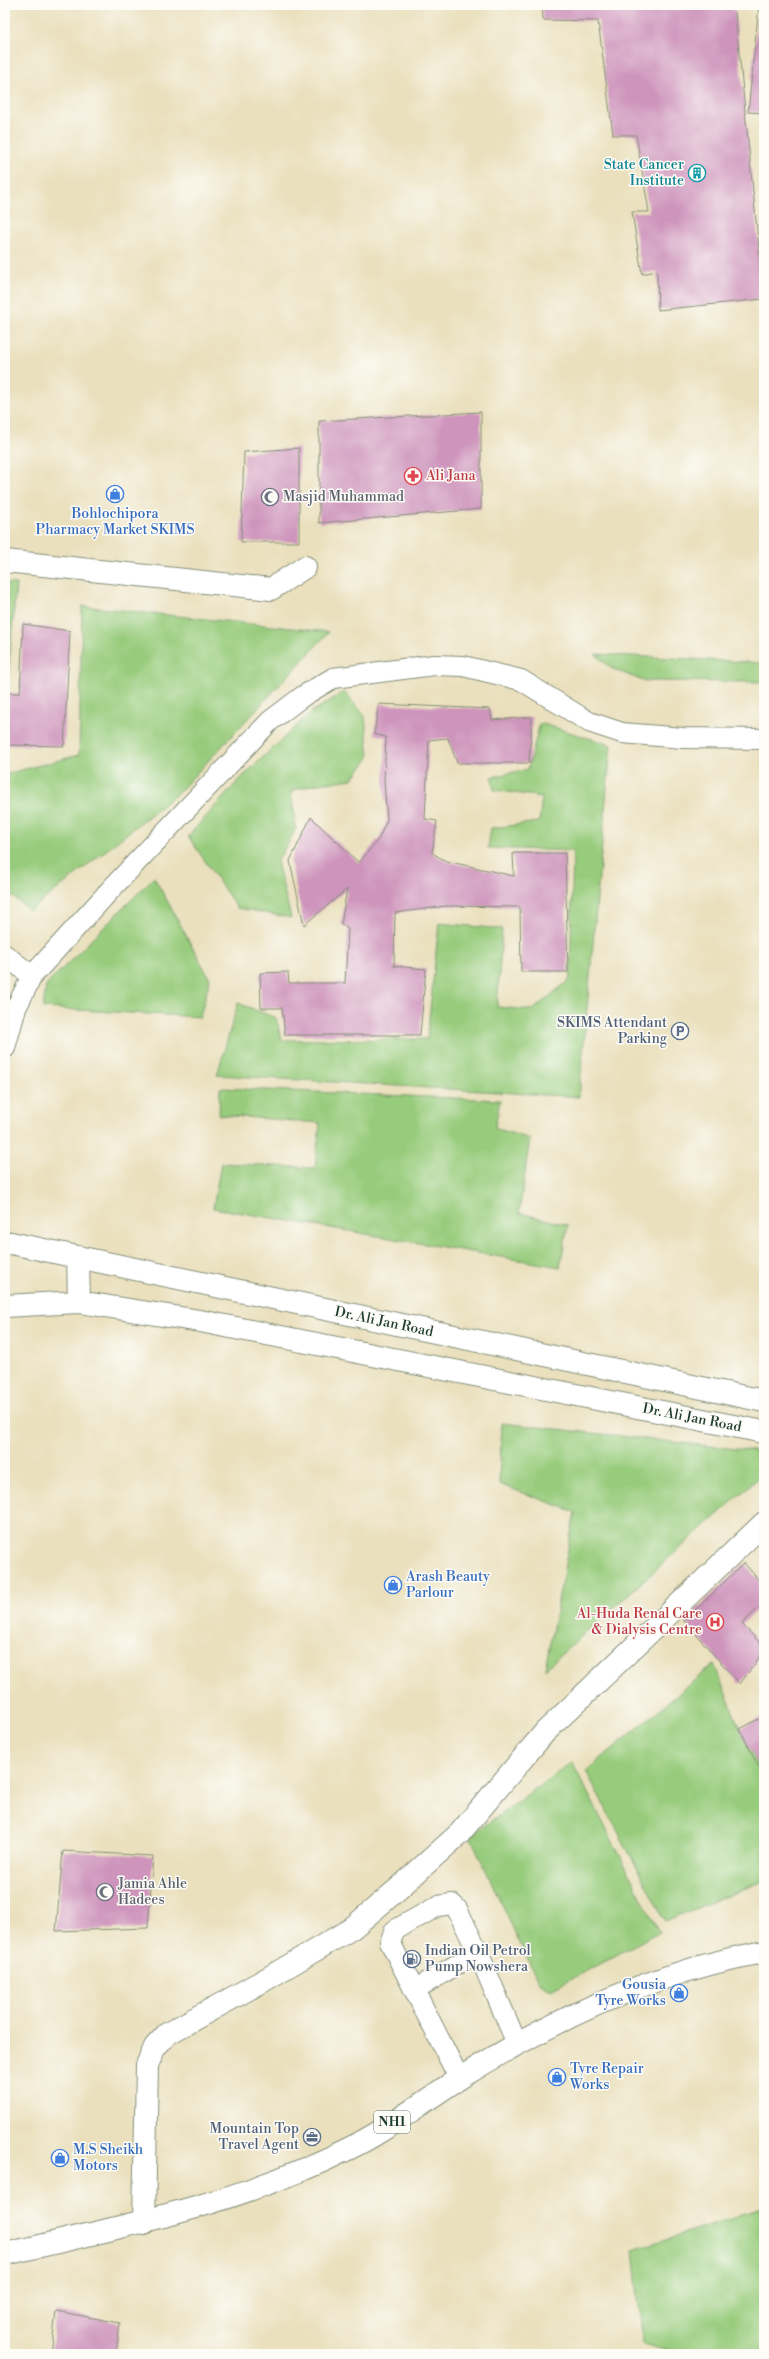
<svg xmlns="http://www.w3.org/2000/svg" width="769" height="2359" font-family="'Libre Bodoni',serif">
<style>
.green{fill:#98cc7d;stroke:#5c8458}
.building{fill:#ce94bc}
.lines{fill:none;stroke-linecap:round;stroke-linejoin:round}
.lane-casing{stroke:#848e78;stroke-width:22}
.street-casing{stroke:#848e78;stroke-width:24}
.primary-casing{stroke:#848e78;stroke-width:24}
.highway-casing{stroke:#848e78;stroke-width:24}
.lane{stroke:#fff;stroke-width:20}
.street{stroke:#fff;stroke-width:22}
.primary{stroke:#fff;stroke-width:22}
.highway{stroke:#fff;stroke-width:22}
.labels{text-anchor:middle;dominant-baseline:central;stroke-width:3;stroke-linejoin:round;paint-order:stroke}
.shield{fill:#fdfcf7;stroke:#62766e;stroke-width:1}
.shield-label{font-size:13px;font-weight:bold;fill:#1f3d34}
.culture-label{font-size:14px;fill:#0d838f;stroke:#fdfcf7;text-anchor:end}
.health-label{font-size:14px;fill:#be3a42;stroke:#fdfcf7;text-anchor:start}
.worship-label{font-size:14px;fill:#5b616d;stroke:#fdfcf7;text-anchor:start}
.shop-label{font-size:14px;fill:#366cbe;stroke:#fdfcf7;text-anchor:start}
.service-label{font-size:14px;fill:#4e5e75;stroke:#fdfcf7;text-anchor:end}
.street-label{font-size:14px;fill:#1f3d34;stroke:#fdfcf7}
</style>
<rect width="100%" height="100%" fill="#fdfcf7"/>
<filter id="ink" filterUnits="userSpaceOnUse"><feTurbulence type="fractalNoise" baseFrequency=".025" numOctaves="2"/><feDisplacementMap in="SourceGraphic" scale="8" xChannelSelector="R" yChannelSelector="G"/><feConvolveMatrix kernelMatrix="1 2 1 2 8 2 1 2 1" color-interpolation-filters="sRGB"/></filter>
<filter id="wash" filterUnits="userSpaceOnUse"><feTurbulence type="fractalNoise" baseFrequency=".012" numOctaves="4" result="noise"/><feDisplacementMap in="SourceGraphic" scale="16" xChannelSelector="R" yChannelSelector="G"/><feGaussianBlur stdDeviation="0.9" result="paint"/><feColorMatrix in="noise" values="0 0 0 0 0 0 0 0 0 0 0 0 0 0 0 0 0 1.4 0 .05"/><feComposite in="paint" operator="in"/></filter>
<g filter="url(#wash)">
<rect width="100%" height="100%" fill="#eae0bd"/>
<path class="green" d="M5,583L16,584L8,676L5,675Z
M82,606L329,632L179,792L30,911L5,890V777L6,774L79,755Z
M595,654L764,663V682L643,681L611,668Z
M344,692L365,716L369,758L352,779L312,785L291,791L296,829L277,862L291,918L237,908L188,836L241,778L310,713Z
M540,723L611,745L579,1097L217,1075L238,1003L276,1018L282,1040L427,1039L439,923L502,929L497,1007L533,1010L570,979L573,851L488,848L491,828L539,822L542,797L494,790L492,777L528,769Z
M154,877L210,979L200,1017L43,1008L46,985Z
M220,1088L500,1100L495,1128L530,1139L519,1213L568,1225L560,1267L213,1208L221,1163L315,1168L320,1123L219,1115Z
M502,1423L764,1452V1473L545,1669L575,1512L499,1484Z
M714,1664L740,1729L764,1778V1881L665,1921L586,1771Z
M572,1762L659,1932L551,1990L538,1982L470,1836Z
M764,2207V2354H681L643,2344L633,2250Z"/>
<g id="blocks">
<path class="building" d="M542,5H729L735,12L764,299L658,310L657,271L642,274L632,212H649L636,135H613L598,21L543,20Z
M759,5H764V113L748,112Z
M481,412V509L319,523V421Z
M299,448V542H241L244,452Z
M23,624L70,631L64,746L5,745V693H20Z
M379,704L490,709L492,720L532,717L529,763H457L448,738L429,740L425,819L437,821L432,853L446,861L514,876L513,853H565L568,972H521L520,907L446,906L395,913L394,966L426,969L420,1035H285L282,1008H261L260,973L288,972L289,983H345L348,929L341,924L347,889L304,925L290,861L311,817L359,863L379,838L387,820L384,781L386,737L374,734Z
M744,1563L764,1586V1603L742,1624L764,1647V1651L740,1684L684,1621Z
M764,1716V1778L740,1729Z
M63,1851L153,1856L148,1928L56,1931Z
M56,2311L120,2323L116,2354H51Z"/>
</g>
</g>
<g filter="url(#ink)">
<use href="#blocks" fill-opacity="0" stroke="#848e78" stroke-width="1"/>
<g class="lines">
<defs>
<path id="lane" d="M5,955L32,976
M5,1048L16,1008L32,976L112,888L270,721L303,696L333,678L434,665L463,666L521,680L589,722L622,733L683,738L764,739
M414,1990L478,1952
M459,2078L393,1948L390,1942L395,1930L438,1906L452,1904L457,1909L478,1952L517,2044"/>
<path id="street" d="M5,561L271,589L305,567
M144,2223L147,2065L155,2047L167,2034L263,1981L351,1929L398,1889L460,1833L545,1732L764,1523"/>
<path id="primary" d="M5,1244L11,1243L764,1401
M78,1257L79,1302
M5,1306L79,1302L200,1321L764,1432"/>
<path id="highway" d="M5,2254C122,2227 240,2203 348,2149C388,2130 423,2101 460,2078C552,2020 656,1971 764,1952"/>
</defs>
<use href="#lane" class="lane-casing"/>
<use href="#street" class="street-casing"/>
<use href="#primary" class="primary-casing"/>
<use href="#highway" class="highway-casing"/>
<use href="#lane" class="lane"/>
<use href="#street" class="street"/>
<use href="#primary" class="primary"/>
<use href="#highway" class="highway"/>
</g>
</g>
<defs>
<symbol id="building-ring" viewBox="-11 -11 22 22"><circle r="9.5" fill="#fdfcf7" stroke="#0f9aa8" stroke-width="1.5"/><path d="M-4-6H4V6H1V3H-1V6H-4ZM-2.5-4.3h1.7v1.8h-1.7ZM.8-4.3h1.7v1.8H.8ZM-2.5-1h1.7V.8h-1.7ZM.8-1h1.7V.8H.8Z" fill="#0f9aa8"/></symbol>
<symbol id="pharmacy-ring" viewBox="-11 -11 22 22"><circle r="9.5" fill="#fdfcf7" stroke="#e0444e" stroke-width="1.5"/><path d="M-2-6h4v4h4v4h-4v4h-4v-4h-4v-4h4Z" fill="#e0444e"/></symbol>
<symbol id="shop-ring" viewBox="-11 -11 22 22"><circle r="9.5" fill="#fdfcf7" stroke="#3f7fe0" stroke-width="1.5"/><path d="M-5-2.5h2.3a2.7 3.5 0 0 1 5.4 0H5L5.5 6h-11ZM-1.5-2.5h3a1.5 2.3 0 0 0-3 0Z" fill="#3f7fe0"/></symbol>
<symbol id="mosque-ring" viewBox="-11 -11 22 22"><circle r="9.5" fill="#fdfcf7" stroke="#6b7280" stroke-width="1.5"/><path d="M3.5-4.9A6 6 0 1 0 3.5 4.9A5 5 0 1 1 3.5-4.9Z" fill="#6b7280"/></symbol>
<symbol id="parking-ring" viewBox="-11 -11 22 22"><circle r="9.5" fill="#fdfcf7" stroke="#5c6f8a" stroke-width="1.5"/><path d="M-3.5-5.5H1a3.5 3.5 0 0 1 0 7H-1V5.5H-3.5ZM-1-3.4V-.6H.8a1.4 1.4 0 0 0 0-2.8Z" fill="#5c6f8a"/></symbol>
<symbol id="hospital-ring" viewBox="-11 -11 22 22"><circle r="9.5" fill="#fdfcf7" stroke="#e0444e" stroke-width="1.5"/><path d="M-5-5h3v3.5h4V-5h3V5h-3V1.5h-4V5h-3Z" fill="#e0444e"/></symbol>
<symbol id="fuel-ring" viewBox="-11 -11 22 22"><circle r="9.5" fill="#fdfcf7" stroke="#5c6f8a" stroke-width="1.5"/><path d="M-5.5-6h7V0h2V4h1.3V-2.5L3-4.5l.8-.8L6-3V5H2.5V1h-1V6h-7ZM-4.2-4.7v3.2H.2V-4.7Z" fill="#5c6f8a"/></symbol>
<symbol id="office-ring" viewBox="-11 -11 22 22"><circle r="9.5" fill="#fdfcf7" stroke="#5c6f8a" stroke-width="1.5"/><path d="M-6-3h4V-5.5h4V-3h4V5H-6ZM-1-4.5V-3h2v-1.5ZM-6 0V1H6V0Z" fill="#5c6f8a"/></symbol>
</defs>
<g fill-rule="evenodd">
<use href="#building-ring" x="687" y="163" width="20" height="20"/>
<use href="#pharmacy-ring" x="403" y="466" width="20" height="20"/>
<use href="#shop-ring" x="105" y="484" width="20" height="20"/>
<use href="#mosque-ring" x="260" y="487" width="20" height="20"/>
<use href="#parking-ring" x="670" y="1021" width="20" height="20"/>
<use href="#shop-ring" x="383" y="1575" width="20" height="20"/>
<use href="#hospital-ring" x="705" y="1612" width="20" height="20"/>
<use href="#mosque-ring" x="95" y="1882" width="20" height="20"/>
<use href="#fuel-ring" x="402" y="1949" width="20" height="20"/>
<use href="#shop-ring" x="669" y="1983" width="20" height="20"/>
<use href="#shop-ring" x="547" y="2067" width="20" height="20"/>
<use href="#office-ring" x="302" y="2127" width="20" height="20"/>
<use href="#shop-ring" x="50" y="2148" width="20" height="20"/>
</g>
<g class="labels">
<rect class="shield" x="374" y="2111" width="36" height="22" rx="3"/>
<g class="shield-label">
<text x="392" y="2122">NH1</text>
</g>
<g class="culture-label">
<text x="684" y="165">State Cancer<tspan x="684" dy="16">Institute</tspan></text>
</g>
<g class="health-label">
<text x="426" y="476">Ali Jana</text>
<text x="702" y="1614" text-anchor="end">Al-Huda Renal Care<tspan x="702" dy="16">&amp; Dialysis Centre</tspan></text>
</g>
<g class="worship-label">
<text x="283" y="497">Masjid Muhammad</text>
<text x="118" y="1884">Jamia Ahle<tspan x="118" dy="16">Hadees</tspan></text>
</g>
<g class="shop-label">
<text x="115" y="514" text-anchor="middle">Bohlochipora<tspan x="115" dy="16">Pharmacy Market SKIMS</tspan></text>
<text x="406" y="1577">Arash Beauty<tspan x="406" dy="16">Parlour</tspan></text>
<text x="666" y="1985" text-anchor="end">Gousia<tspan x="666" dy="16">Tyre Works</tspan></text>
<text x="570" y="2069">Tyre Repair<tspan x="570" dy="16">Works</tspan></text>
<text x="73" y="2150">M.S Sheikh<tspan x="73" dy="16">Motors</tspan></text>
</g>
<g class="service-label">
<text x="667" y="1023">SKIMS Attendant<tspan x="667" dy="16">Parking</tspan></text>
<text x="425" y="1951" text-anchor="start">Indian Oil Petrol<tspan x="425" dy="16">Pump Nowshera</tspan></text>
<text x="299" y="2129">Mountain Top<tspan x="299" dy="16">Travel Agent</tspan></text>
</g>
<g class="street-label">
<text transform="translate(384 1322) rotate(12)">Dr. Ali Jan Road</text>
<text transform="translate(692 1418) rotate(11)">Dr. Ali Jan Road</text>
</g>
</g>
<rect width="769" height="2359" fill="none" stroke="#fdfcf7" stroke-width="20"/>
</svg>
